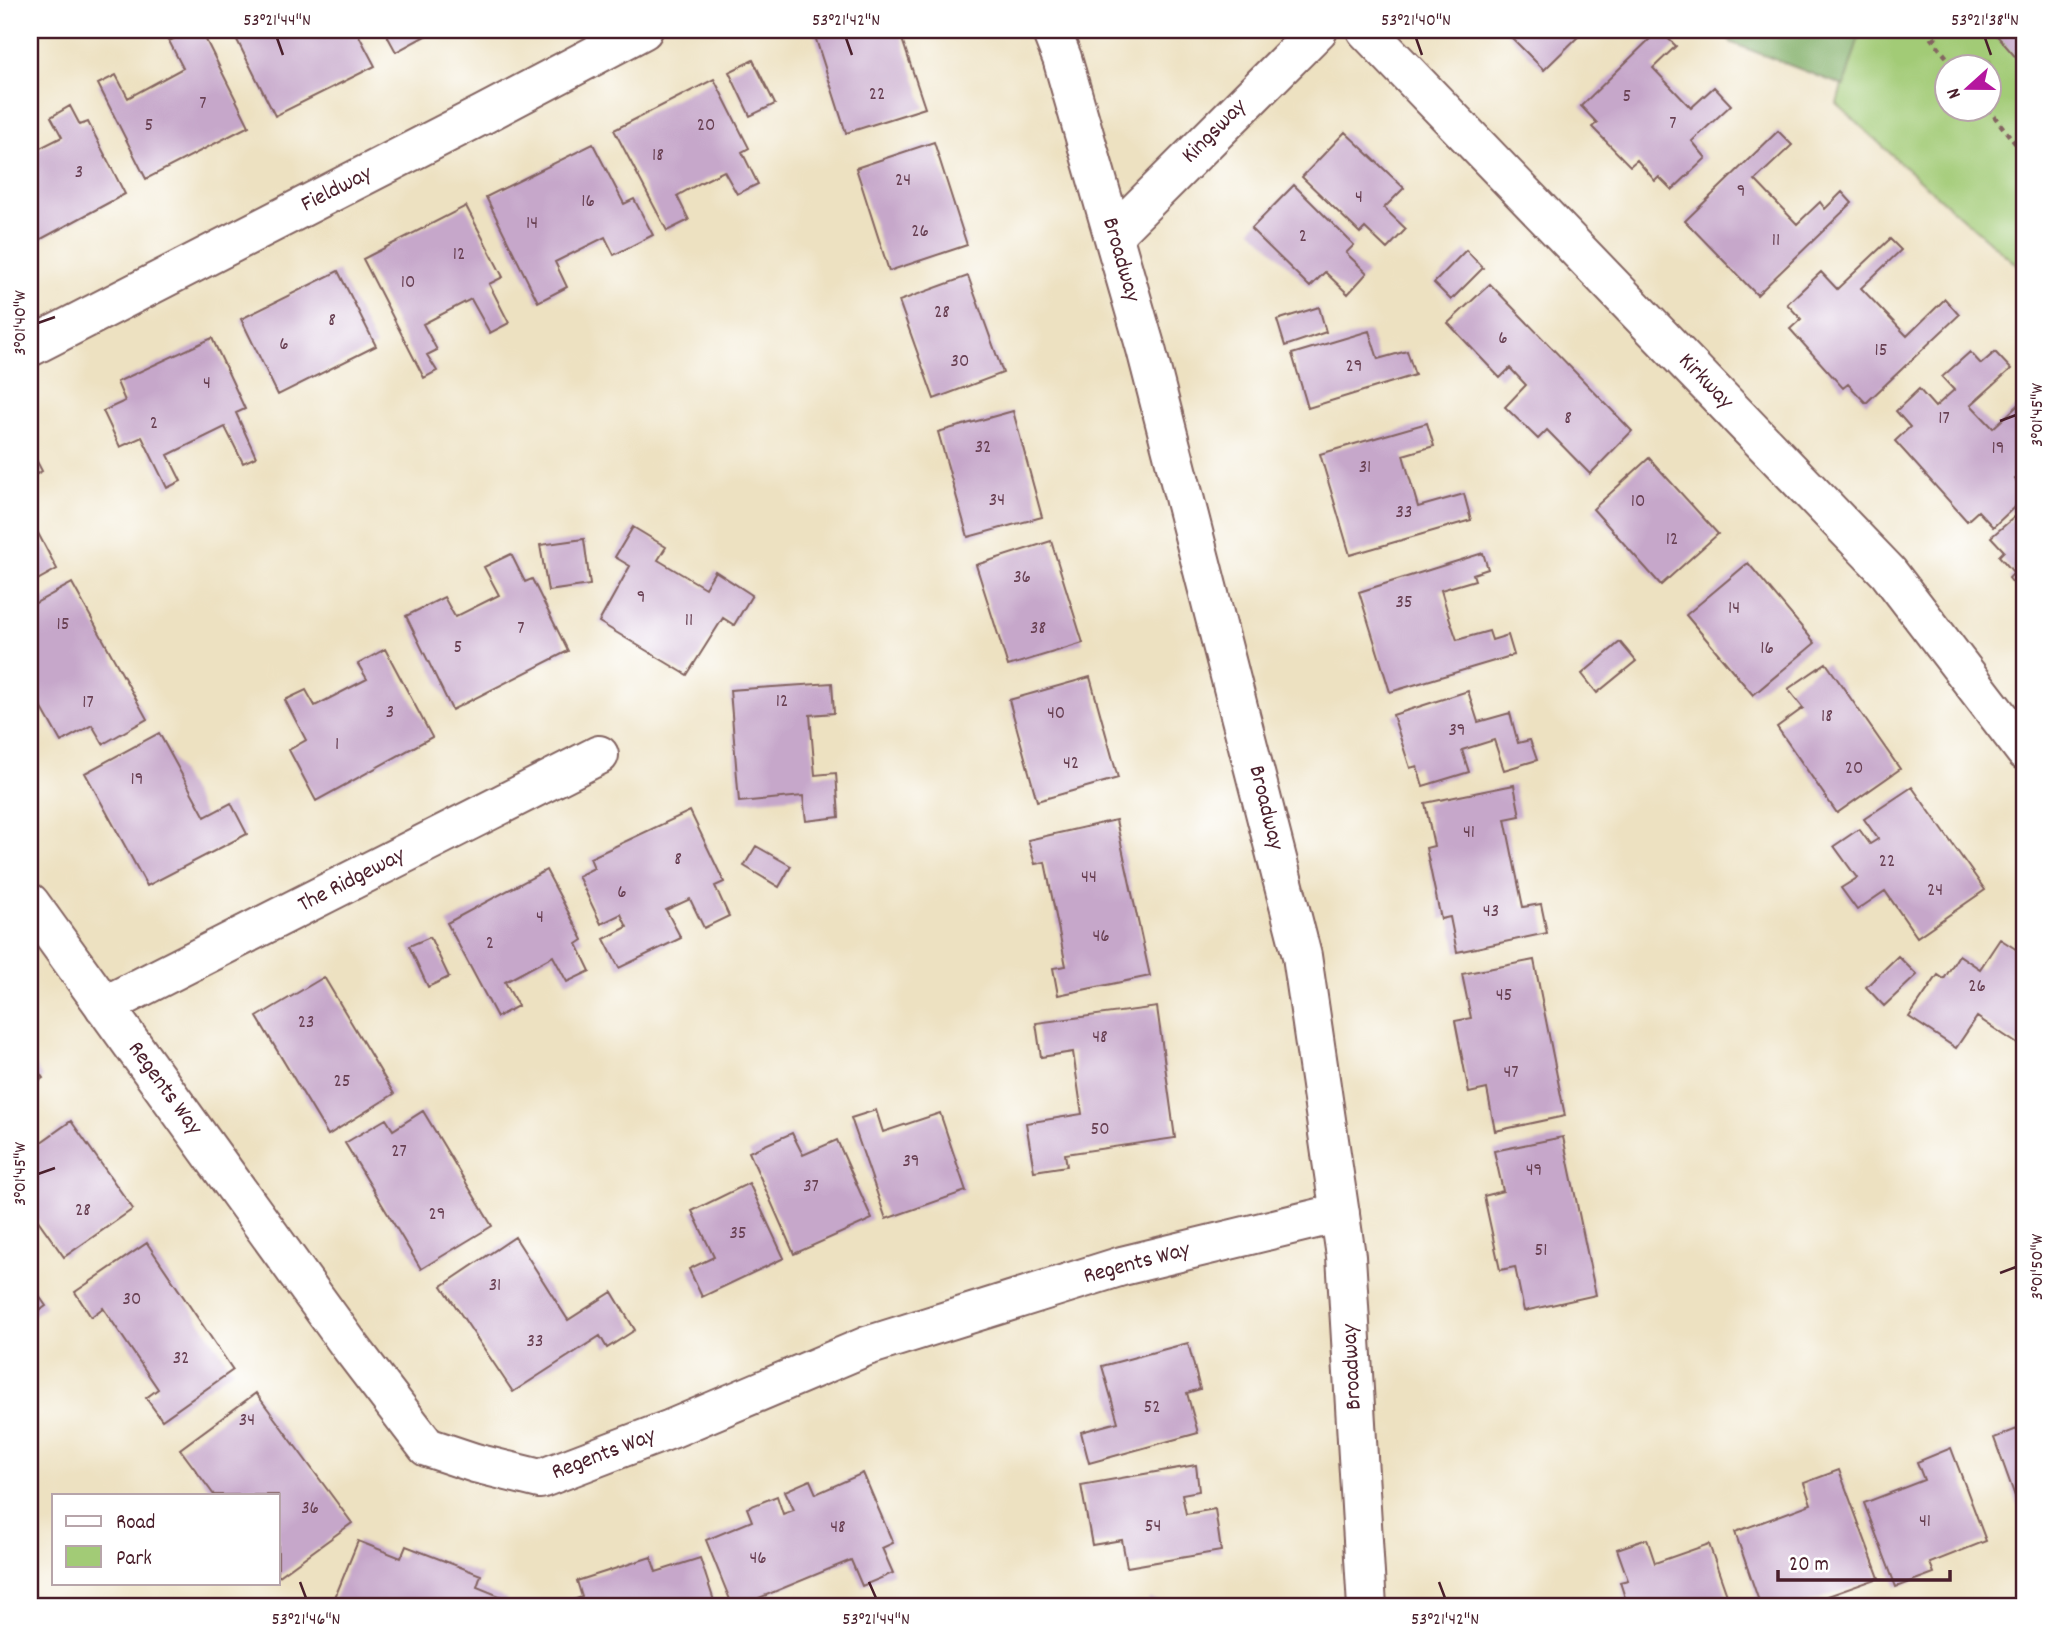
<svg xmlns="http://www.w3.org/2000/svg" width="2055" height="1637" font-family="Dekko,sans-serif">
<style>
.green{fill:#a2cb76;stroke:#767550;stroke-width:2;fill-rule:evenodd}
.forest{fill:#81af67;stroke:#666749;stroke-width:2}
.building{fill:#c6a7ca}
.lines{fill:none;stroke-linecap:round;stroke-linejoin:round}
.minor-casing{stroke:#836360;stroke-width:42}
.path{stroke:#836360;stroke-width:4.5;stroke-dasharray:5 5;stroke-linecap:butt}
.minor{stroke:#fff;stroke-width:38}
.ticks{fill:none;stroke:#4a1f2b;stroke-width:2.5}
.labels{text-anchor:middle;dominant-baseline:central;stroke-width:5;stroke-linejoin:round;paint-order:stroke}
.number-label{font-size:19px;fill:#694153}
.street-label{font-size:23px;fill:#4a1f2b;stroke:#fff}
.neatline{fill:none;stroke:#4a1f2b;stroke-width:2.5}
.ticks-label{font-size:18px;text-anchor:middle;fill:#4a1f2b}
</style>
<rect width="100%" height="100%" fill="#fff"/>
<filter id="ink" filterUnits="userSpaceOnUse"><feTurbulence type="fractalNoise" baseFrequency=".0143" numOctaves="2"/><feDisplacementMap in="SourceGraphic" scale="14" xChannelSelector="R" yChannelSelector="G"/><feConvolveMatrix kernelMatrix="1 2 1 2 8 2 1 2 1" color-interpolation-filters="sRGB"/></filter>
<filter id="wash" filterUnits="userSpaceOnUse"><feTurbulence type="fractalNoise" baseFrequency=".00686" numOctaves="4" result="noise"/><feDisplacementMap in="SourceGraphic" scale="28" xChannelSelector="R" yChannelSelector="G"/><feGaussianBlur stdDeviation="1.57" result="paint"/><feColorMatrix in="noise" values="0 0 0 0 0 0 0 0 0 0 0 0 0 0 0 0 0 1.4 0 .05"/><feComposite in="paint" operator="in"/></filter>
<g filter="url(#wash)">
<rect width="100%" height="100%" fill="#ede1c1"/>
<path class="green" d="M1857,30H2025V272L1918,179L1837,104ZM1946,66H1988V108H1946Z"/>
<path class="forest" d="M1721,30H1861L1844,86L1732,43Z"/>
<g id="blocks">
<path class="building" d="M192,30H201L249,126L146,179L98,84L116,75L128,98L183,68L169,41Z
M232,30H257L259,34L266,30H356L375,66L275,116Z
M384,30H436L396,52Z
M813,30H899L925,108L846,133Z
M1504,30H1585L1544,70Z
M1659,30L1676,46L1653,68L1691,108L1714,87L1731,105L1692,141L1706,158L1672,190L1659,177L1655,181L1637,160L1630,166L1592,127L1597,123L1581,106Z
M1992,30H2025V68Z
M753,60L775,104L750,116L729,72Z
M714,79L749,148L742,152L758,184L737,194L724,171L702,182L677,196L689,220L667,231L614,130Z
M70,106L80,125L88,122L125,194L30,245V153L62,137L51,117Z
M1778,131L1792,145L1755,180L1797,224L1820,202L1825,209L1842,192L1852,203L1757,295L1685,221Z
M1345,132L1404,188L1384,208L1406,229L1387,249L1365,228L1360,233L1302,177Z
M934,142L967,245L889,271L856,168Z
M593,144L624,204L634,199L653,235L614,255L605,237L555,262L567,287L538,302L486,197Z
M1294,185L1354,245L1346,253L1367,273L1348,294L1325,272L1310,287L1251,229Z
M466,206L503,277L489,284L509,323L490,333L471,299L423,324L437,350L427,355L437,371L424,378L363,259Z
M1890,239L1901,250L1861,288L1907,336L1945,299L1959,315L1866,403L1848,384L1843,388L1790,329L1801,319L1787,304L1821,272L1837,289Z
M1466,250L1483,268L1451,300L1434,283Z
M338,271L376,346L278,395L241,319Z
M968,276L1003,373L934,399L899,301Z
M1490,284L1632,431L1590,474L1547,430L1538,439L1505,407L1526,385L1510,368L1500,378L1448,323Z
M1319,307L1326,332L1285,346L1277,320Z
M1369,331L1378,359L1407,351L1415,375L1308,408L1292,354Z
M212,338L245,409L236,413L256,457L243,463L225,427L168,455L181,481L167,488L142,437L120,447L103,411L125,401L117,382Z
M1970,352L1981,364L1995,352L2011,369L1971,405L1993,428L2025,399V470L2015,479L2025,490V497L1993,527L1978,511L1967,521L1895,441L1910,427L1896,411L1919,389L1935,407L1954,390L1942,377Z
M1013,411L1042,517L968,537L938,432Z
M1427,423L1434,446L1403,455L1418,507L1464,494L1471,520L1350,555L1320,454Z
M30,448L42,471L30,478Z
M1649,458L1718,534L1661,585L1593,509Z
M2025,508V598L2009,578L2014,573L1999,556L2004,551L1991,537Z
M30,518L57,569L30,584Z
M633,527L666,547L658,560L705,588L715,571L752,595L734,625L723,618L687,675L599,622L630,566L615,557Z
M584,539L590,585L548,591L540,545Z
M1051,541L1083,643L1008,666L976,565Z
M1483,553L1488,569L1473,574L1475,580L1441,590L1448,614L1457,640L1489,631L1492,640L1508,635L1514,655L1390,692L1359,592Z
M511,554L525,582L532,579L568,651L452,710L406,616L444,597L455,617L499,595L484,567Z
M1748,563L1815,643L1753,695L1686,615Z
M72,583L147,719L103,744L92,725L61,742L30,687V606Z
M1620,642L1636,661L1597,693L1582,674Z
M385,649L432,737L316,801L289,750L306,740L285,700L306,690L315,706L367,679L358,664Z
M1826,663L1900,769L1837,813L1777,727L1803,708L1788,689Z
M1090,677L1118,778L1037,801L1009,700Z
M832,683L834,713L810,715L815,775L836,773L839,817L806,821L803,796L739,802L730,690Z
M1468,691L1478,722L1510,713L1518,743L1530,740L1537,760L1504,770L1494,740L1462,750L1469,772L1423,786L1417,766L1410,768L1393,715Z
M159,733L205,817L231,803L247,834L147,886L85,773Z
M1514,785L1520,816L1505,819L1523,907L1541,904L1547,933L1457,952L1450,917L1441,919L1433,882L1426,848L1434,846L1425,803Z
M1912,787L1985,890L1917,937L1885,891L1857,910L1841,888L1857,878L1834,846L1859,829L1870,844L1878,839L1864,819Z
M690,811L724,882L715,886L729,916L704,928L690,899L666,910L681,938L619,968L604,939L627,927L621,914L601,924L578,876L594,868L590,858Z
M1116,820L1150,976L1058,995L1053,968L1066,966L1045,862L1035,864L1028,840Z
M756,846L791,866L779,887L744,866Z
M546,870L583,940L577,944L590,971L567,982L553,956L505,982L518,1006L497,1017L447,923Z
M430,937L449,977L428,987L409,946Z
M2000,939L2025,955V1049L1977,1017L1956,1048L1909,1017L1938,975L1944,979L1959,955L1980,969Z
M1898,956L1917,975L1884,1006L1866,987Z
M1534,960L1565,1116L1495,1131L1487,1089L1469,1093L1455,1021L1471,1018L1462,974Z
M324,977L394,1094L328,1135L257,1017Z
M1157,1007L1175,1138L1065,1154L1067,1166L1034,1171L1026,1123L1082,1114L1073,1052L1041,1057L1036,1023Z
M30,1059L43,1078L30,1087Z
M876,1110L883,1132L940,1113L966,1191L886,1219L851,1118Z
M423,1111L492,1226L421,1269L345,1143L386,1119L393,1130Z
M71,1121L133,1209L64,1257L30,1209V1150Z
M792,1133L803,1155L837,1140L872,1219L794,1254L749,1152Z
M1563,1137L1596,1295L1524,1311L1515,1267L1500,1270L1484,1196L1503,1191L1494,1151Z
M749,1183L784,1258L702,1297L689,1269L714,1257L692,1211Z
M515,1237L568,1320L612,1292L635,1330L607,1348L600,1336L513,1392L442,1286Z
M147,1243L233,1370L162,1420L146,1398L158,1389L103,1308L91,1317L75,1292Z
M30,1283L46,1306L30,1317Z
M1188,1343L1200,1389L1187,1393L1198,1433L1089,1463L1081,1432L1118,1422L1102,1366Z
M256,1393L352,1523L278,1577V1495H214L180,1449Z
M2022,1427L2025,1437V1524L1994,1438Z
M1951,1448L1986,1541L1930,1563L1934,1573L1896,1587L1864,1503L1924,1480L1917,1462Z
M1196,1465L1199,1491L1182,1494L1186,1514L1215,1509L1221,1551L1127,1567L1122,1540L1092,1545L1081,1485Z
M1839,1470L1879,1578L1797,1607H1761L1735,1532L1811,1504L1804,1483Z
M863,1473L893,1543L882,1548L893,1573L862,1586L851,1560L759,1598L763,1607H733L706,1540L752,1521L747,1508L777,1496L783,1514L794,1510L785,1491L810,1480L816,1494Z
M1647,1539L1655,1563L1709,1544L1731,1607H1628L1620,1582L1628,1580L1617,1549Z
M358,1541L401,1558L406,1546L481,1575L477,1587L507,1599L504,1607H331Z
M651,1557L656,1572L700,1558L716,1607H553L582,1597L577,1581Z
M1149,1599L1189,1606V1607H1147Z
M59,1603L87,1605V1607H59Z"/>
</g>
</g>
<g filter="url(#ink)">
<use href="#blocks" fill-opacity="0" stroke="#836360" stroke-width="2"/>
<g class="lines">
<defs>
<path id="minor" d="M1051,30L1062,58L1146,349L1302,956L1346,1256L1367,1607
M1366,30L1888,572L2025,751
M1113,235L1318,30
M30,347L484,114L643,30
M30,903L350,1346L427,1447L475,1463L540,1479L671,1429L867,1346L1122,1266L1340,1213
M104,1006L599,755"/>
</defs>
<use href="#minor" class="minor-casing"/>
<path class="path" d="M1924,30L1954,66
M1933,40L1944,30
M1988,108L2025,156"/>
<use href="#minor" class="minor"/>
</g>
</g>
<path class="ticks" d="M277,38L283,55M846,38L852,55M1416,38L1422,55M1985,38L1991,55M38,323L55,317M2000,421L2016,415M38,1174L55,1168M2000,1273L2016,1267M300,1582L306,1598M869,1582L876,1598M1439,1582L1445,1598"/>
<g class="labels">
<g class="number-label">
<text x="877" y="95">22</text>
<text x="1627" y="97">5</text>
<text x="203" y="104">7</text>
<text x="1673" y="124">7</text>
<text x="149" y="126">5</text>
<text x="706" y="126">20</text>
<text x="658" y="156">18</text>
<text x="79" y="173">3</text>
<text x="903" y="181">24</text>
<text x="1741" y="192">9</text>
<text x="1359" y="198">4</text>
<text x="588" y="202">16</text>
<text x="532" y="224">14</text>
<text x="920" y="232">26</text>
<text x="1303" y="237">2</text>
<text x="1776" y="241">11</text>
<text x="459" y="255">12</text>
<text x="408" y="283">10</text>
<text x="942" y="313">28</text>
<text x="332" y="321">8</text>
<text x="1503" y="339">6</text>
<text x="284" y="345">6</text>
<text x="1881" y="351">15</text>
<text x="960" y="362">30</text>
<text x="1354" y="367">29</text>
<text x="207" y="384">4</text>
<text x="1568" y="419">8</text>
<text x="1944" y="419">17</text>
<text x="154" y="424">2</text>
<text x="983" y="448">32</text>
<text x="1998" y="449">19</text>
<text x="1365" y="468">31</text>
<text x="997" y="501">34</text>
<text x="1638" y="502">10</text>
<text x="1404" y="513">33</text>
<text x="1672" y="540">12</text>
<text x="1022" y="578">36</text>
<text x="641" y="598">9</text>
<text x="1404" y="603">35</text>
<text x="1734" y="609">14</text>
<text x="689" y="621">11</text>
<text x="63" y="625">15</text>
<text x="521" y="629">7</text>
<text x="1038" y="629">38</text>
<text x="458" y="648">5</text>
<text x="1767" y="649">16</text>
<text x="782" y="702">12</text>
<text x="88" y="703">17</text>
<text x="390" y="713">3</text>
<text x="1056" y="714">40</text>
<text x="1827" y="717">18</text>
<text x="1457" y="731">39</text>
<text x="337" y="745">1</text>
<text x="1071" y="764">42</text>
<text x="1854" y="769">20</text>
<text x="137" y="780">19</text>
<text x="1469" y="833">41</text>
<text x="678" y="860">8</text>
<text x="1887" y="862">22</text>
<text x="1089" y="878">44</text>
<text x="1935" y="891">24</text>
<text x="622" y="893">6</text>
<text x="1491" y="912">43</text>
<text x="540" y="918">4</text>
<text x="1101" y="937">46</text>
<text x="490" y="944">2</text>
<text x="1977" y="987">26</text>
<text x="1504" y="996">45</text>
<text x="306" y="1023">23</text>
<text x="1100" y="1038">48</text>
<text x="1511" y="1073">47</text>
<text x="342" y="1082">25</text>
<text x="1100" y="1130">50</text>
<text x="399" y="1152">27</text>
<text x="911" y="1162">39</text>
<text x="1534" y="1171">49</text>
<text x="811" y="1187">37</text>
<text x="83" y="1211">28</text>
<text x="437" y="1215">29</text>
<text x="738" y="1234">35</text>
<text x="1541" y="1251">51</text>
<text x="495" y="1286">31</text>
<text x="132" y="1300">30</text>
<text x="535" y="1342">33</text>
<text x="181" y="1359">32</text>
<text x="1152" y="1408">52</text>
<text x="247" y="1421">34</text>
<text x="310" y="1509">36</text>
<text x="1925" y="1522">41</text>
<text x="1153" y="1527">54</text>
<text x="838" y="1528">48</text>
<text x="758" y="1559">46</text>
</g>
<g class="street-label">
<text transform="translate(1215 132) rotate(-45)">Kingsway</text>
<text transform="translate(337 190) rotate(-27)">Fieldway</text>
<text transform="translate(1120 260) rotate(74)">Broadway</text>
<text transform="translate(1705 382) rotate(46)">Kirkway</text>
<text transform="translate(1265 808) rotate(76)">Broadway</text>
<text transform="translate(352 881) rotate(-27)">The Ridgeway</text>
<text transform="translate(164 1089) rotate(54)">Regents Way</text>
<text transform="translate(1137 1264) rotate(-15)">Regents Way</text>
<text transform="translate(1353 1367) rotate(-93)">Broadway</text>
<text transform="translate(604 1455) rotate(-21)">Regents Way</text>
</g>
</g>
<rect width="2055" height="1637" fill="none" stroke="#fff" stroke-width="77"/>
<rect x="52" y="1494" width="228" height="91" fill="#ffffff" stroke="#b7a5aa" stroke-width="2"/>
<rect x="66" y="1516" width="35" height="10" fill="#ffffff" stroke="#b7a5aa" stroke-width="2"/>
<text x="116" y="1528" font-size="21" fill="#4a1f2b">Road</text>
<rect x="66" y="1546" width="35" height="21" fill="#a2cb76" stroke="#b7a5aa" stroke-width="2"/>
<text x="116" y="1564" font-size="21" fill="#4a1f2b">Park</text>
<g transform="translate(1968 88) rotate(249)"><circle r="33" fill="#ffffff" stroke="#b7a5aa" stroke-width="2"/>
<path d="M0-5L12 26L0 18L-12 26Z" fill="#b5179e"/>
<text y="-10" font-size="19" font-weight="bold" text-anchor="middle" fill="#4a1f2b">N</text>
</g>
<path d="M1778 1570v10h172v-10" fill="none" stroke="#4a1f2b" stroke-width="3.5"/>
<text x="1789" y="1570" font-size="21" fill="#4a1f2b" stroke="#ffffff" stroke-width="5" paint-order="stroke">20 m</text>
<rect x="38" y="38" width="1978" height="1560" class="neatline"/>
<g class="ticks-label">
<text x="277" y="25">53°21'44"N</text>
<text x="846" y="25">53°21'42"N</text>
<text x="1416" y="25">53°21'40"N</text>
<text x="1985" y="25">53°21'38"N</text>
<text transform="translate(19 323) rotate(-90)" y="6">3°01'40"W</text>
<text transform="translate(2036 415) rotate(-90)" y="6">3°01'45"W</text>
<text transform="translate(19 1174) rotate(-90)" y="6">3°01'45"W</text>
<text transform="translate(2036 1267) rotate(-90)" y="6">3°01'50"W</text>
<text x="306" y="1624">53°21'46"N</text>
<text x="876" y="1624">53°21'44"N</text>
<text x="1445" y="1624">53°21'42"N</text>
</g>
</svg>
